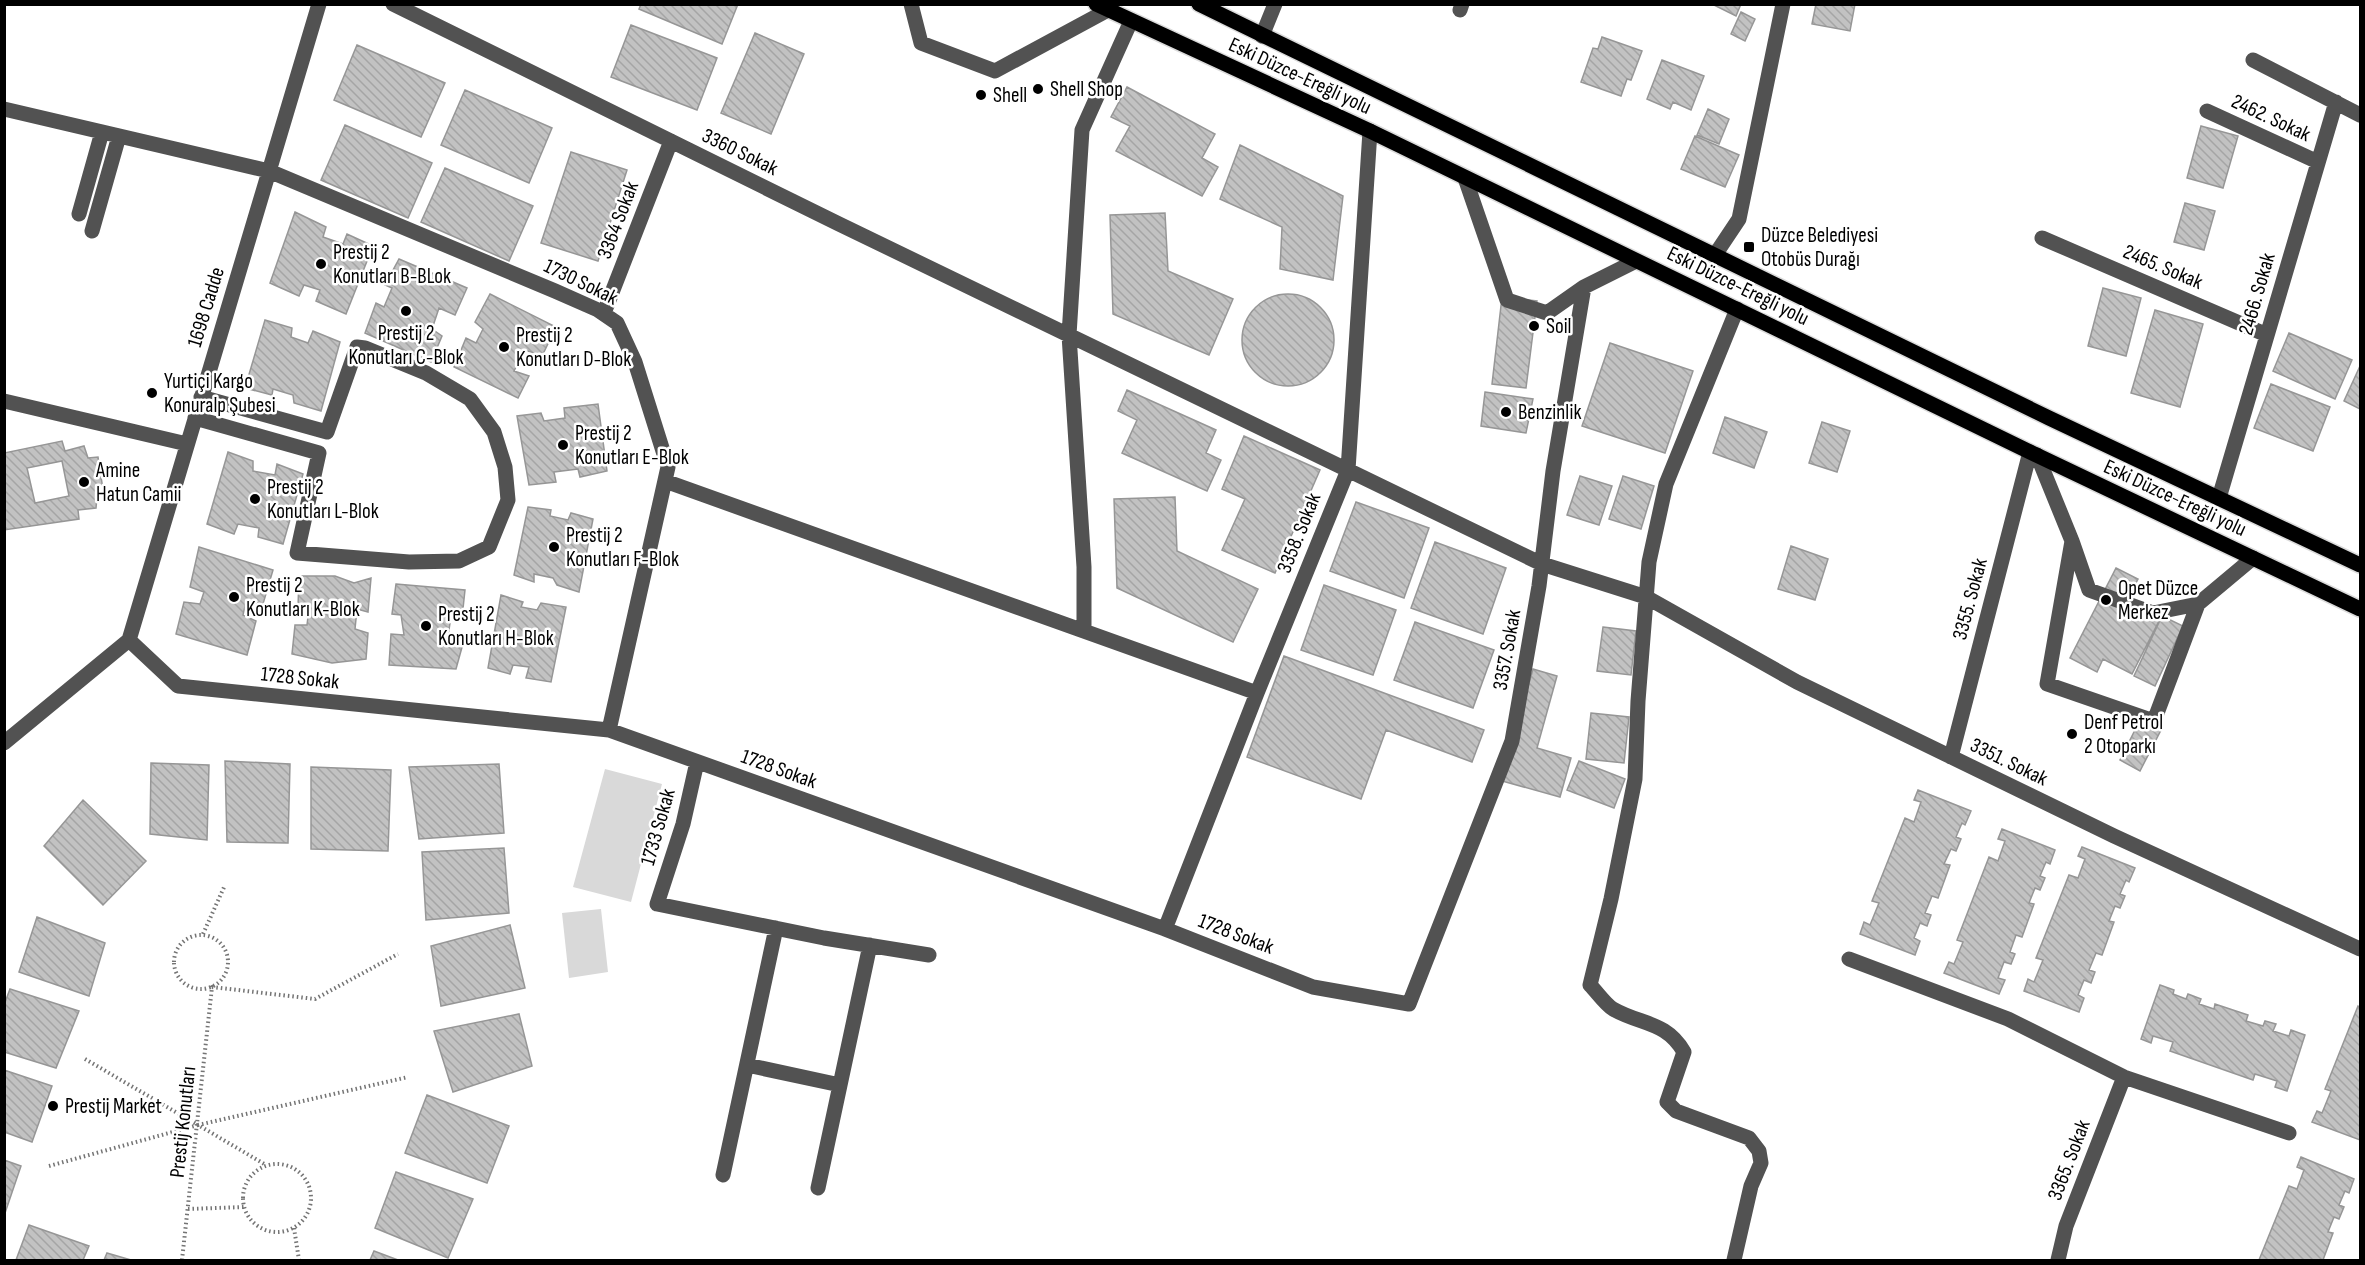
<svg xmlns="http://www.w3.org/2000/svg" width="2365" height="1265" font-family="'Sofia Sans Condensed',sans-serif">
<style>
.green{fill:#d9d9d9}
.building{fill:url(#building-back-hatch);stroke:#969696;stroke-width:1.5;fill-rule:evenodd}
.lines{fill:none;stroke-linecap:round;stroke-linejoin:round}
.major-casing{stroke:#dbdbdb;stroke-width:18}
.path{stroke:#747474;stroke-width:4;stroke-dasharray:1.5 3;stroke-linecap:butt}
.minor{stroke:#525252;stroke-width:15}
.major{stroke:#000;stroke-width:15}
.poi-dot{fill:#000;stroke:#fff;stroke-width:2}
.labels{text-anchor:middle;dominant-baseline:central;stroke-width:5;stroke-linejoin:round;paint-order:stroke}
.street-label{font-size:21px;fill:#000;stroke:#fff}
.poi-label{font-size:21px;fill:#000;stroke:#fff;text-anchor:start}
</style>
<defs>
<pattern id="building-back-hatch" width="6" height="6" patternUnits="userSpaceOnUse" patternTransform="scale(1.5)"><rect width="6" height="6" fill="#c2c2c2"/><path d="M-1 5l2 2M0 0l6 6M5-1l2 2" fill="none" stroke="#a5a5a5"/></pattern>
</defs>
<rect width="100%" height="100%" fill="#fff"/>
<path class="green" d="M605,769L662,784L631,902L573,887Z
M601,909L608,972L569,978L562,913Z"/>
<path class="building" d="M641,4H738L722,44L639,9Z
M1712,4H1741L1736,16Z
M1816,4H1855L1850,31L1812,24Z
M1741,12L1755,19L1745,41L1731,34Z
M631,25L717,58L697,110L611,77Z
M755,33L804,54L771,134L721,113Z
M1602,37L1642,51L1631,80L1627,79L1621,96L1581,82L1593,48L1598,49Z
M357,45L445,83L421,137L334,100Z
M1662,60L1704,76L1691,110L1673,102L1670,109L1647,99Z
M1127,87L1215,134L1202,158L1218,167L1202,196L1116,151L1130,126L1111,117Z
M465,90L552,128L529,183L441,145Z
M1708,109L1729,119L1719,144L1697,135Z
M345,125L432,163L408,218L321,180Z
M2201,126L2238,136L2223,188L2187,178Z
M1695,136L1739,155L1725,187L1681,169Z
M1240,145L1343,196L1333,280L1280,269L1282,227L1220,199Z
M571,152L627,170L598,261L541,243Z
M445,168L533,206L509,261L421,222Z
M2185,203L2215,211L2204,250L2174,242Z
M295,212L326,227L323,237L343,244L347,234L373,246L346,314L316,301L320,290L304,285L299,296L270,283Z
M1165,213L1168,271L1233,299L1209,355L1113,314L1110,215Z
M399,259L467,288L455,315L439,308L432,329L442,336L431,362L365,333L376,303L384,307L392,288L385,285Z
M2103,288L2141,298L2126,356L2088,346Z
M490,294L556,327L542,356L525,350L514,371L529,376L518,398L454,367L466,338L476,343L483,329L475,322Z
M1242 340a46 46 0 1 1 92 0a46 46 0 1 1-92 0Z
M1502,297L1537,301L1526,388L1492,384Z
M2155,310L2203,324L2180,407L2131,393Z
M265,320L292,328L291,337L308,343L313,331L340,342L321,411L294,403L293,395L273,389L272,395L245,388Z
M2289,333L2352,360L2335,399L2273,371Z
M1610,343L1693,371L1665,453L1582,426Z
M2360,366V409L2344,401Z
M2271,384L2330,407L2313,451L2254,428Z
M1127,390L1216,430L1206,453L1221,460L1207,491L1122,453L1137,420L1118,411Z
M1485,392L1533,399L1526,433L1481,426Z
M598,404L607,471L580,477L578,469L554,472L556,482L529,485L517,416L541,413L544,421L565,418L564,408Z
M1725,417L1767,432L1754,468L1713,453Z
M1822,422L1850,431L1837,472L1809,463Z
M1244,436L1320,470L1275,573L1222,550L1245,499L1222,489Z
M62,441L65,451L84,446L88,458L98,457L104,496L97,497L96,508L78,510L79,519L4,530V453ZM62,461L69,496L35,503L27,468Z
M228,452L253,461V471L275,475L277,464L303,474L283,544L258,537L259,528L238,524L234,534L207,524Z
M1580,476L1612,486L1599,525L1567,515Z
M1623,476L1654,486L1641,529L1609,519Z
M1175,497L1177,551L1258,589L1233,642L1117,588L1114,499Z
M1356,502L1429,528L1404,598L1330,571Z
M528,507L551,510L550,516L568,520L571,513L593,519L579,592L557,585L553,578L534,574V582L514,575Z
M1435,542L1506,568L1483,634L1411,608Z
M1791,546L1828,559L1815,600L1778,589Z
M199,547L273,570L263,604L246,602L243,615L256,621L247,655L176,634L184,602L200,604L204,592L190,587Z
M2116,568L2138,579L2127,600L2161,617L2132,674L2103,659L2097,672L2070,658Z
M299,576H335L354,583L371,578L368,612L357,609L355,629L368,633L366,659L332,663L292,654L295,625H307L309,608L298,607Z
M396,584L465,590L462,618L451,617L448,636L464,640L456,669L389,665L391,634L404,635L401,615L392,614Z
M1324,585L1396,610L1373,675L1301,650Z
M501,595L523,602L521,607L537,610L541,603L566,607L551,682L526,678L529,667L513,665L510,674L488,668Z
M2162,616L2183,626L2155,686L2134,676Z
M1415,622L1494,650L1473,708L1394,680Z
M1603,627L1636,631L1631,675L1597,671Z
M1284,656L1484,730L1472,762L1386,730L1361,799L1247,757Z
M1533,669L1557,676L1537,748L1571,758L1560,797L1502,781Z
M1591,713L1629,717L1624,763L1586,759Z
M2140,720L2161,730L2140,771L2120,760Z
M225,761L290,764L288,843L227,842Z
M1579,761L1625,779L1614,808L1567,790Z
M151,763L209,765L207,840L150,834Z
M499,764L504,833L419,839L409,767Z
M311,767L391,770L388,851L311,849Z
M1918,790L1971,811L1965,825L1962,823L1956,837L1961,839L1956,851L1951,849L1944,864L1950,865L1938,898L1932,896L1925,913L1931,915L1927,926L1920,923L1914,938L1920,941L1915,955L1860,934L1864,922L1870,925L1879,903L1872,901L1905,818L1914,822L1921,802L1914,800Z
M83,800L146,861L103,905L44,846Z
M2002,829L2055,850L2050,864L2046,862L2040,876L2045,878L2040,890L2035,888L2029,903L2034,904L2022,937L2016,935L2010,952L2015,954L2011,964L2004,962L1998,978L2005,980L1999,994L1944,973L1949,962L1954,964L1963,942L1957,940L1989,857L1998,861L2005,841L1998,839Z
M2082,847L2135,868L2129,882L2126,880L2120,894L2125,896L2120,908L2115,906L2109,921L2114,922L2102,955L2096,953L2089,970L2095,972L2091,983L2084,980L2078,995L2084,998L2079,1012L2024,991L2028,979L2034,982L2043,960L2036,958L2069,875L2078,878L2085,859L2078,856Z
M504,848L509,913L426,920L422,852Z
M37,917L105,943L89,996L19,972Z
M510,925L525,988L441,1006L431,946Z
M2160,985L2174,990L2173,994L2186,999L2188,994L2201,999L2199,1004L2214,1009L2215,1004L2248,1015L2246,1021L2263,1026L2265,1021L2276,1024L2273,1031L2289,1036L2291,1030L2305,1035L2287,1091L2275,1087L2277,1081L2255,1074L2253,1080L2170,1051L2173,1042L2153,1036L2151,1043L2141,1039Z
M10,989L79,1011L56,1068L4,1052V1005Z
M2358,1006L2360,1008V1140L2312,1122L2317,1111L2322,1113L2331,1091L2325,1089Z
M519,1014L532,1066L453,1092L434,1031Z
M4,1070L52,1086L32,1142L4,1132Z
M427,1095L509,1126L487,1183L405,1153Z
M2301,1157L2354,1179L2349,1193L2345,1191L2339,1205L2344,1207L2339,1219L2334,1217L2328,1232L2333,1233L2323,1260H2259L2289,1186L2297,1189L2304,1170L2297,1167Z
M4,1160L21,1166L4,1216Z
M396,1172L473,1199L448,1258L375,1228Z
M29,1225L89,1246L83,1260H16Z
M374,1251L398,1260H370Z
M107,1253L131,1260H104Z"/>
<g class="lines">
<defs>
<path id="major" d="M1096,4L1370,131L2030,452L2360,609
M1199,4L2049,418L2360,565"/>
</defs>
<use href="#major" class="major-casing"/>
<path class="path" d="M203,934L225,885
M174 962a27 27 0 1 1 54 0a27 27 0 1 1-54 0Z
M85,1059L198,1125L408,1077
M243 1198a34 34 0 1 1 68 0a34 34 0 1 1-68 0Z
M49,1166L198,1125L266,1165
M188,1209L244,1207
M294,1228L299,1260
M182,1260L212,987L315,999L398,954"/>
<path class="minor" d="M393,4L839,224L1542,564L1646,597L1797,682L2114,836L2360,949
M911,4L921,43L995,71L1108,10
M1460,10L1462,4
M1262,36L1275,4
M2253,60L2360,115
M4,109L269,171L555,291L598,310L617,323L635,362L668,467L609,730
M2207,111L2318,162
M1465,178L1507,300L1547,313L1584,287L1636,261
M79,214L102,132
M92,231L119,136
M2042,238L2267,335
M1715,255L1739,219L1783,4
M604,313L671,141
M4,401L187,444
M195,418L319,453L297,553L409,562L459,561L489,547L508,500L505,467L494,432L470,399L426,373L365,348L357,347L327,432L201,397
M2037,455L2072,541L2089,590L2153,613L2198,604L2253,558
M665,481L1257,693
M2219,498L2336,102
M2072,541L2047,684L2154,721L2198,604
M1084,630V567L1069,335L1082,130L1131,21
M129,640L178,686L609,730L1165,929L1313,987L1409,1004L1512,741L1539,586L1553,471L1584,287
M4,743L129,640L319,4
M1951,757L2030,452
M697,762L683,824L657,904L824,938L929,955
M1165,929L1257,693L1348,470L1370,131
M1849,959L2008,1019L2124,1077L2289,1133
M747,1065L840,1085
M723,1175L776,928
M818,1188L870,945
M1734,1260L1751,1186L1761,1163L1759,1151L1749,1138L1676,1111L1667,1102L1684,1052C1666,1021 1641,1025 1613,1009C1605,1004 1597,992 1590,985L1611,899L1635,779L1638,701L1649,562L1666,484L1737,309
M2058,1260L2066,1226L2124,1077"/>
<use href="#major" class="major"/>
</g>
<g class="poi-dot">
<circle cx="1038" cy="89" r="6"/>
<circle cx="981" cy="95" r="6"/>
<rect x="1743" y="241" width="12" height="12" rx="3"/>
<circle cx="321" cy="264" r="6"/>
<circle cx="406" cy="311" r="6"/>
<circle cx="1534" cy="326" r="6"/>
<circle cx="504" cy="347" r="6"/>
<circle cx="152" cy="393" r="6"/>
<circle cx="1506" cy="412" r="6"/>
<circle cx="563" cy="445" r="6"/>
<circle cx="84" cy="482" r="6"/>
<circle cx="255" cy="499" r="6"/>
<circle cx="554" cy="547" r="6"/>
<circle cx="234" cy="597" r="6"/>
<circle cx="2106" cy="600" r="6"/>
<circle cx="426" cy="626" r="6"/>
<circle cx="2072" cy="734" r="6"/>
<circle cx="53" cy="1106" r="6"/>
</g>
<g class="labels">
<g class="street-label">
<text transform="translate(1300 76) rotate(25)">Eski Düzce-Ereğli yolu</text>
<text transform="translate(2271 118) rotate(25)">2462. Sokak</text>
<text transform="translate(740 152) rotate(26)">3360 Sokak</text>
<text transform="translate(618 220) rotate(-69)">3364 Sokak</text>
<text transform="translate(2163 267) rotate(23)">2465. Sokak</text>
<text transform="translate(581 282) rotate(26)">1730 Sokak</text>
<text transform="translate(1738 286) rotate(26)">Eski Düzce-Ereğli yolu</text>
<text transform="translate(2257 294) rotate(-74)">2466. Sokak</text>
<text transform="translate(206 307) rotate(-73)">1698 Cadde</text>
<text transform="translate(2175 498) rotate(25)">Eski Düzce-Ereğli yolu</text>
<text transform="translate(1299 533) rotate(-68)">3358. Sokak</text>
<text transform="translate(1970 599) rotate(-75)">3355. Sokak</text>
<text transform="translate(1507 650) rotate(-80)">3357. Sokak</text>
<text transform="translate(300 678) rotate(6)">1728 Sokak</text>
<text transform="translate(2009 762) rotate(26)">3351. Sokak</text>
<text transform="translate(779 769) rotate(20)">1728 Sokak</text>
<text transform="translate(658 827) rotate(-74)">1733 Sokak</text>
<text transform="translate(1236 934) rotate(21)">1728 Sokak</text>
<text transform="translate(183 1122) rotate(-84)">Prestij Konutları</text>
<text transform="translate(2069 1160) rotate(-69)">3365. Sokak</text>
</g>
<g class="poi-label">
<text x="1050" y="89">Shell Shop</text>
<text x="993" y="95">Shell</text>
<text x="1761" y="235">Düzce Belediyesi<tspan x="1761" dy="24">Otobüs Durağı</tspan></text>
<text x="333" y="252">Prestij 2<tspan x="333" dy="24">Konutları B-BLok</tspan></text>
<text x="1546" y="326">Soil</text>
<text x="406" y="333" text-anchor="middle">Prestij 2<tspan x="406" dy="24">Konutları C-Blok</tspan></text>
<text x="516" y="335">Prestij 2<tspan x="516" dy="24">Konutları D-Blok</tspan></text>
<text x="164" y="381">Yurtiçi Kargo<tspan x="164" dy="24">Konuralp Şubesi</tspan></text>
<text x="1518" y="412">Benzinlik</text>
<text x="575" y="433">Prestij 2<tspan x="575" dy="24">Konutları E-Blok</tspan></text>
<text x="96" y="470">Amine<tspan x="96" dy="24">Hatun Camii</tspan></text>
<text x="267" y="487">Prestij 2<tspan x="267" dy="24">Konutları L-Blok</tspan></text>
<text x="566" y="535">Prestij 2<tspan x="566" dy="24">Konutları F-Blok</tspan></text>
<text x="246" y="585">Prestij 2<tspan x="246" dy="24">Konutları K-Blok</tspan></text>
<text x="2118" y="588">Opet Düzce<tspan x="2118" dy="24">Merkez</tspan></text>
<text x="438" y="614">Prestij 2<tspan x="438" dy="24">Konutları H-Blok</tspan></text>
<text x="2084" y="722">Denf Petrol<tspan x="2084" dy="24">2 Otoparkı</tspan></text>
<text x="65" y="1106">Prestij Market</text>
</g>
</g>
<rect width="2365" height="1265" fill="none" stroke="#000000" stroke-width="12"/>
</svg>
